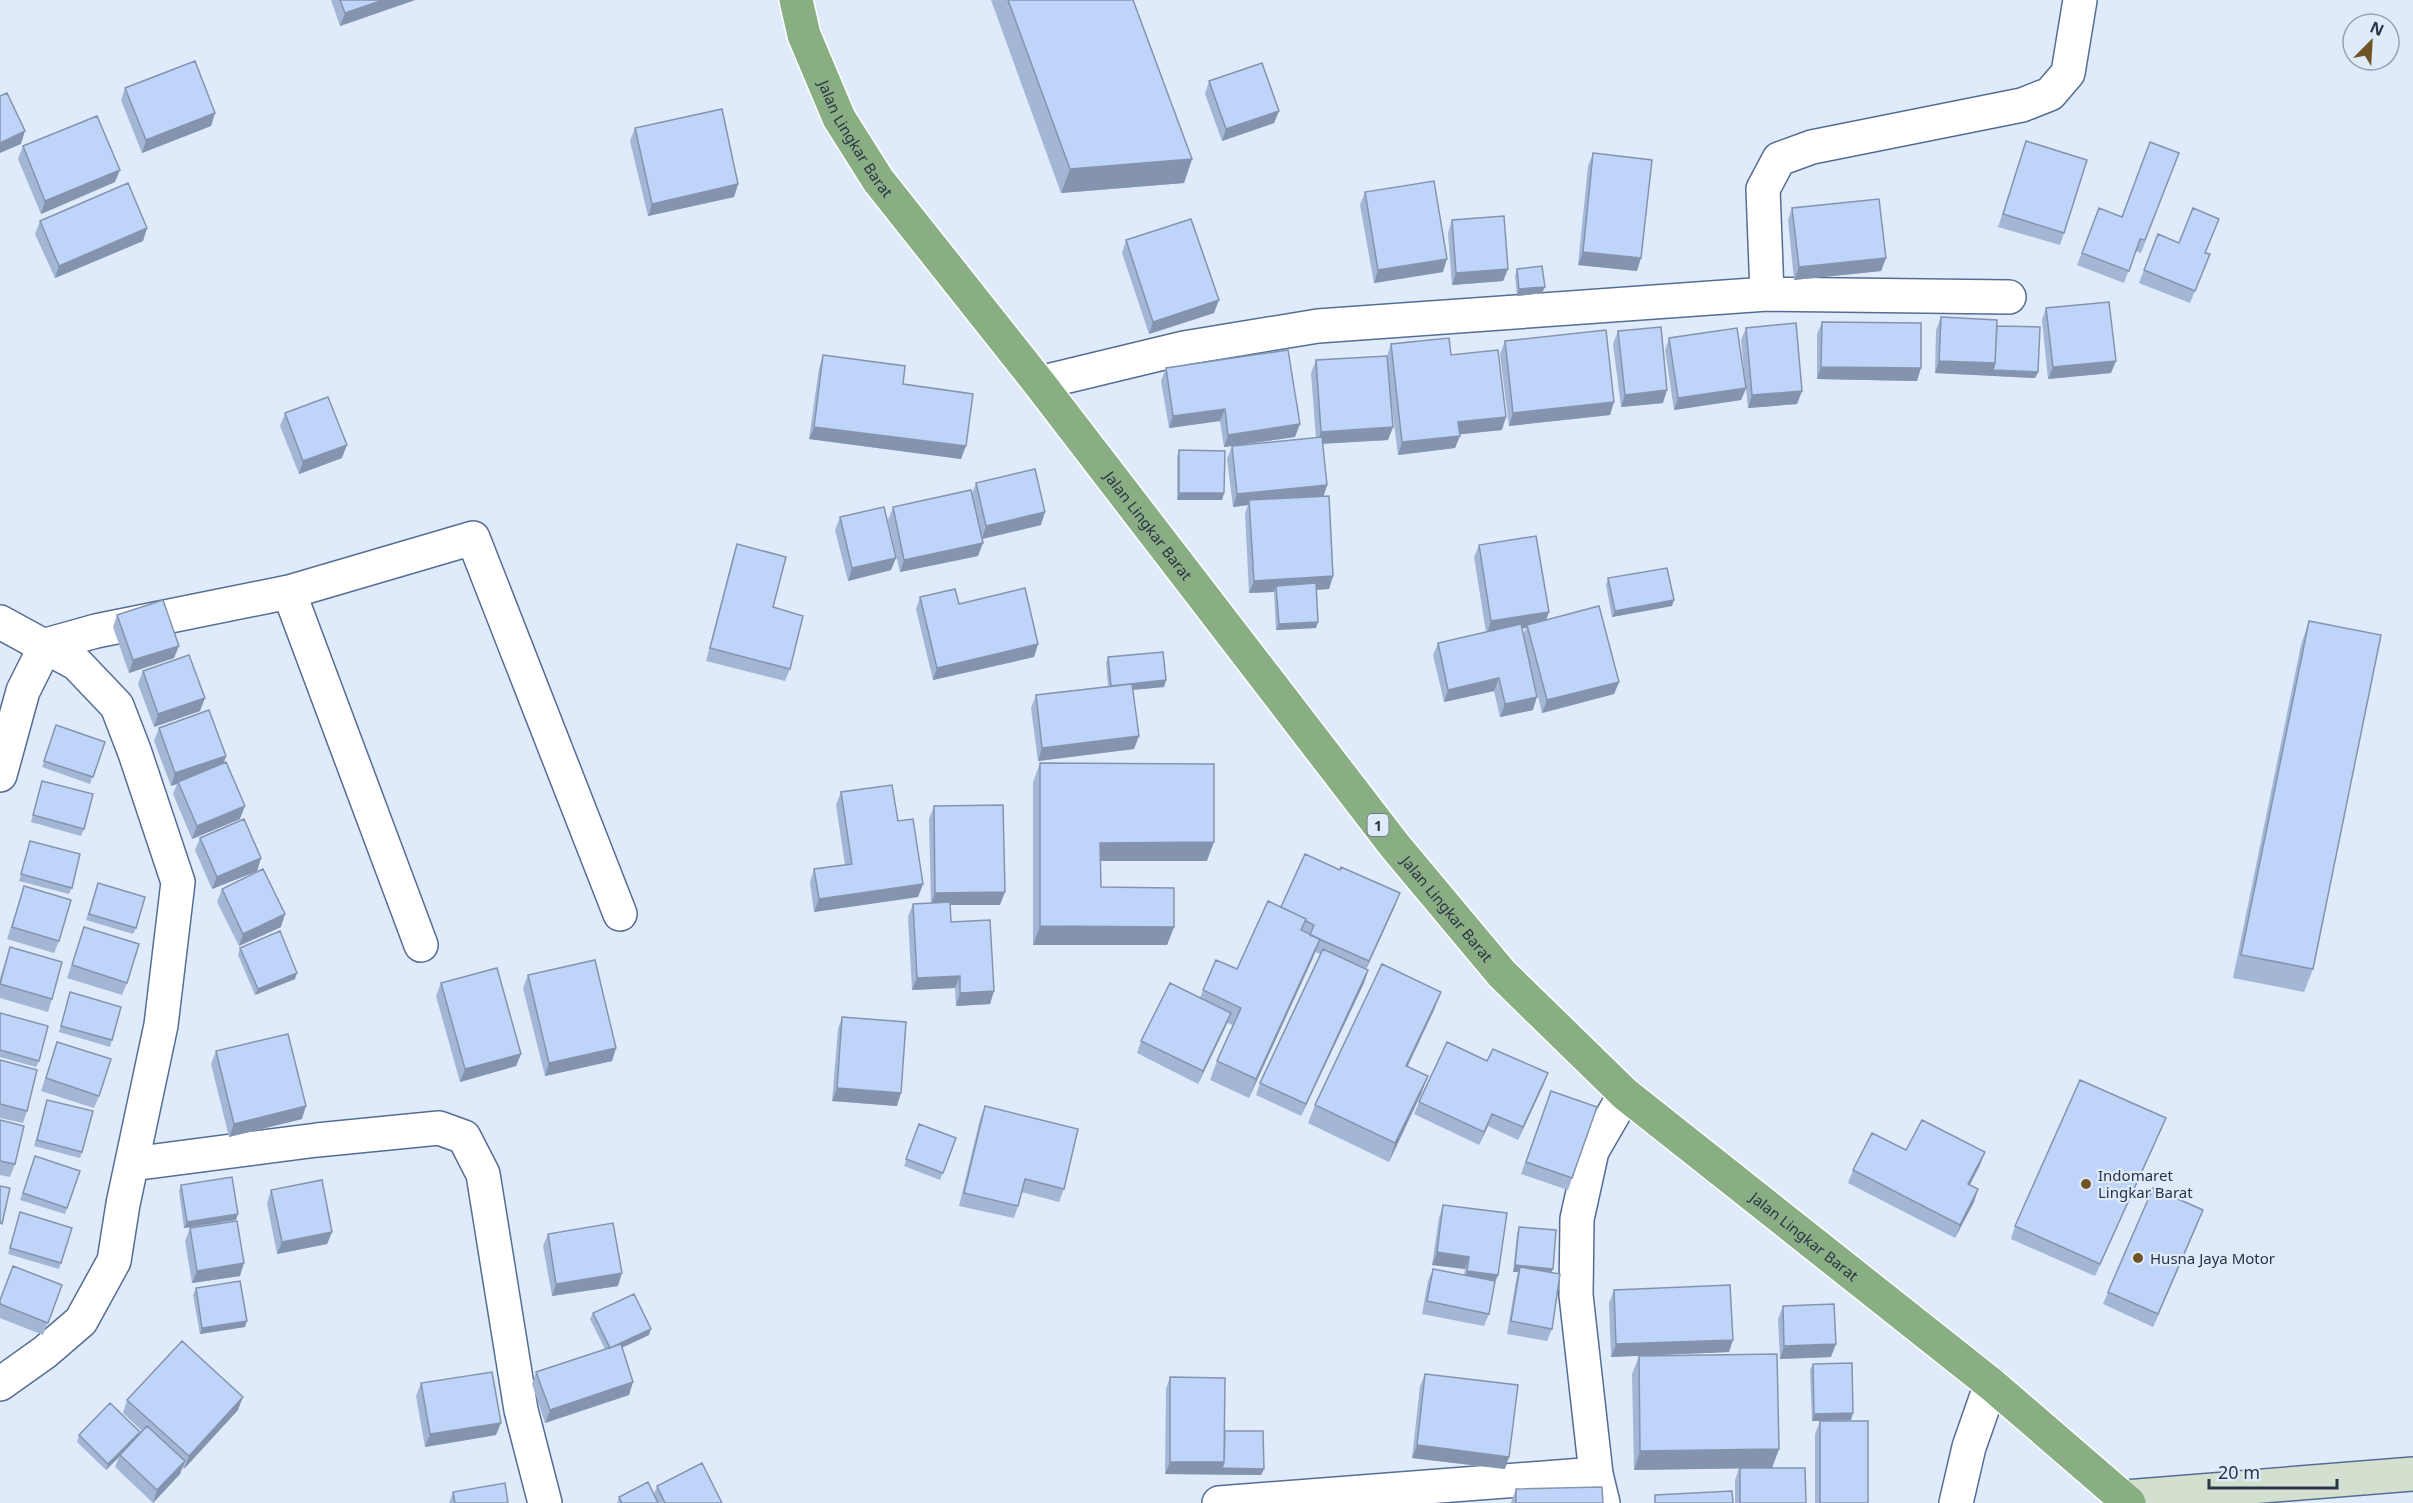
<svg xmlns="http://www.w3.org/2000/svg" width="2413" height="1503" font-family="'Noto Sans',sans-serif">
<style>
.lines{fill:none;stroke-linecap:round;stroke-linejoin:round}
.minor-casing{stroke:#566d93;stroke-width:36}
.secondary-casing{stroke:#566d93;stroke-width:36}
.trunk-casing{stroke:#fff;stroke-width:36}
.minor{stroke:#fff;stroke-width:33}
.secondary{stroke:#d3e0d0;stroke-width:33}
.trunk{stroke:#8aae83;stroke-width:33}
.wall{fill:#a3b6d5;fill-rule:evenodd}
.shaded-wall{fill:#8594ae}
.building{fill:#bed4f8;stroke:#8594ae;stroke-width:1.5}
.poi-dot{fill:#6f5526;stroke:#dfeafb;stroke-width:2}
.labels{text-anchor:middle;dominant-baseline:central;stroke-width:4.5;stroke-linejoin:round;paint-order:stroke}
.shield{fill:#dfeafb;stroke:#606b7c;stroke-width:1.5}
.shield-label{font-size:14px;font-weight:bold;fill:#293445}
.street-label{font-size:15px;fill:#293445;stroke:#dfeafb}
.poi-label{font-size:15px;fill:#293445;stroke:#dfeafb;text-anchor:start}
</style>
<rect width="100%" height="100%" fill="#dfeafb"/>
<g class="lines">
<defs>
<path id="minor" d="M1767,294L1763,189L1779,159L1812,147L2022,105L2050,94L2068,73L2080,0
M1039,383L1184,348L1318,326L1767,294L2009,297
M289,592L421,945
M0,622L77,664L117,706L135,753L178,882L161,1025L123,1204L114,1261L81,1321L45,1352L0,1384
M0,775L23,691L46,645L96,631L289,592L473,538L620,914
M132,1164L317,1140L439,1128L464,1137L483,1174L521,1410L545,1503
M1219,1503L1596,1474
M1603,1503L1596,1474L1576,1295L1577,1219L1592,1151L1625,1094
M1956,1503L1969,1447L1991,1384"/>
<path id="secondary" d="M2125,1497L2413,1474"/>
<g id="trunk">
<path id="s1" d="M796,0L804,35L839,118L878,180L1039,383L1395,846L1502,974L1625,1094L1991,1384L2129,1503"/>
</g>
</defs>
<use href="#minor" class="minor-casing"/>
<use href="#secondary" class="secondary-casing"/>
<use href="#trunk" class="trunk-casing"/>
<use href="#minor" class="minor"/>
<use href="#secondary" class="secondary"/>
<use href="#trunk" class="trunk"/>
</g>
<path class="wall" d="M331,0H415L340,26Z
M991,0H1133L1192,159L1184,183L1061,193Z
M1209,81L1279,111L1274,123L1222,141L1205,94Z
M125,88L215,113L211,126L142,153L121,100Z
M635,128L738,184L734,197L648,216L630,141Z
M2026,141L2064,233L2060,245L1998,227Z
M23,146L115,182L41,214L18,159Z
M1593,153L1637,271L1578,265L1588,166Z
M2179,153L2141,253L2136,251L2124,283L2077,265L2099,208L2122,217Z
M1365,192L1443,272L1374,283L1360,205Z
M1792,208L1886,258L1881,271L1794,280L1788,220Z
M1452,220L1508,269L1503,281L1452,285L1448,233Z
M40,221L147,228L143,241L55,278L35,234Z
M1126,240L1214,313L1149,334L1122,253Z
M2206,253L2205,267L2190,303L2139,283L2144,270Z
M1517,269L1542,293L1517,296L1515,276Z
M2046,308L2111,373L2048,379L2042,320Z
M1941,317L2038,372L2035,378L1935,373L1936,330Z
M1822,322L1917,381L1817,379V334Z
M1746,328L1802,391L1797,404L1748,408L1746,389L1741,400L1674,410L1665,350L1669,338L1745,380L1741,340Z
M1618,331L1663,403L1621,407L1613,344Z
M1505,341L1610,415L1509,426L1500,354Z
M1391,344L1451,355L1502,430L1460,434L1455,448L1398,455L1389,384L1393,427L1388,440L1323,444L1327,485L1323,497L1333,576L1329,589L1316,590L1318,622L1316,628L1276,630L1274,592L1249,593L1245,513L1248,505L1233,507L1227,459L1232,446L1316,438L1311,373L1316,360L1387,356Z
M823,355L903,384L961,459L809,439L819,368Z
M1166,368L1295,437L1224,447L1220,421L1169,428L1161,381Z
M285,413L342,458L299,474L280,426Z
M1179,450L1224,493L1222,500H1177V457Z
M976,483L1041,525L982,539L978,556L900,572L888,520L893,507L972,494Z
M840,517L891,570L848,581L835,530Z
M737,544L773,607L790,669L785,681L706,661L733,556Z
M1479,545L1549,612L1546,620L1619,682L1614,694L1542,713L1534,681L1533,710L1500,717L1494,691L1444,702L1433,655L1438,643L1486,632L1474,557ZM1522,628H1526L1523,635Z
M1608,578L1672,606L1612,617L1606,585Z
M920,597L1038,644L1034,657L933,680L916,609Z
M117,615L174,658L129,673L113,627Z
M2309,621L2313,969L2304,992L2233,978L2301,645Z
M1108,657L1166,680L1164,687L1133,690L1139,736L1134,749L1038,761L1031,708L1036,695L1108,686L1106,663Z
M143,671L200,711L154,727L138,684Z
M56,725L105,742L90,784L42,767Z
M159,728L226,756L224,762L240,819L192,839L173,794L177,784L171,786L154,741Z
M1040,763L1207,861H1101V887L1174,927L1167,945H1033V782Z
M42,781L84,829L81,836L31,822Z
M841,792L898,821L923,884L918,897L814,912L810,882L814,869L845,865L836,805Z
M934,806L1000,905H950L951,922L994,991L990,1004L956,1006L955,988L912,990L908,917L913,904L931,903L929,819Z
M200,838L261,858L257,871L212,889L195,850Z
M30,841L72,888L69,894L19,881Z
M98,883L136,928L133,934L86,920Z
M24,886L59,941L54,953L7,939Z
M222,889L281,927L239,946L217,902Z
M1395,906L1366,969L1368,970L1364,983L1301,1116L1256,1095L1260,1083L1320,954L1315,952L1249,1098L1210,1080L1217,1061L1233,1025L1227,1023L1198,1084L1137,1053L1141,1041L1200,998L1203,990L1237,969L1281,907Z
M84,927L127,983L122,995L67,978Z
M10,947L52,999L48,1012L0,998V978Z
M240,948L295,979L255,995L238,955Z
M528,975L616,1048L612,1061L545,1076L523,988Z
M441,983L521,1054L516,1066L460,1082L436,996Z
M70,992L112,1040L110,1047L59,1032Z
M1434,1010L1408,1066L1428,1076L1421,1094L1389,1162L1308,1123L1315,1105Z
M0,1013L39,1061L36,1067L0,1057Z
M842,1017L897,1106L832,1101L838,1029Z
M57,1042L99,1096L94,1108L41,1091Z
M216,1051L302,1119L229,1137L211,1064Z
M0,1060L27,1111L23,1123L0,1118Z
M1487,1061L1543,1086L1518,1140L1488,1126L1479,1145L1414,1114L1419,1102Z
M1551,1091L1597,1107L1568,1190L1521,1174Z
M47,1100L82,1152L80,1158L34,1146Z
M985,1106L1064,1189L1059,1202L1021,1192L1018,1206L1014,1218L959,1206L980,1119Z
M2166,1118L2161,1130L2095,1276L2011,1239L2015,1226Z
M0,1120L15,1164L10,1177L0,1175Z
M919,1124L956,1138L940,1180L904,1166Z
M35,1156L80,1171L65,1214L20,1200Z
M1980,1165L1970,1185L1978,1189L1974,1202L1955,1238L1848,1183L1853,1170Z
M181,1185L236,1220L184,1228L179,1191Z
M271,1190L332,1232L327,1244L277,1254L267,1203Z
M1443,1205L1498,1275L1494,1284L1489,1314L1484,1326L1422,1314L1428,1281L1433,1269L1464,1275L1465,1269L1432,1265L1439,1218Z
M18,1219L61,1263L59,1269L8,1254Z
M2198,1223L2153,1327L2103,1304L2108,1292Z
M1519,1227L1553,1269L1551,1272L1552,1329L1547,1341L1507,1334L1516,1280L1518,1272H1513L1517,1233Z
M190,1228L240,1276L192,1283L185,1241Z
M548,1234L618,1286L552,1296L543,1246Z
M62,1285L43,1335L0,1318V1300Z
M196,1288L247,1321L245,1327L200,1334L193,1295Z
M1614,1290L1729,1352L1611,1357L1609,1303Z
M1783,1306L1831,1357L1780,1359L1778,1319Z
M593,1313L649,1335L622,1348L633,1382L629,1395L545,1423L532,1384L536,1372L605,1349L590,1319Z
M1639,1356L1779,1449L1772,1468L1806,1503H1735V1480L1739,1468L1634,1470L1632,1374Z
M1813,1364L1851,1420L1812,1421L1810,1370Z
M1425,1374L1505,1469L1412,1458L1420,1386Z
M1170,1377L1264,1469L1261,1475L1165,1474L1166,1389Z
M421,1383L496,1435L425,1447L416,1396Z
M127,1400L238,1410L184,1469L182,1467L180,1474L153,1503L115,1467L119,1457L106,1470L77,1442L79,1435H138L142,1431L123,1413Z
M1820,1421L1868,1503H1815V1434Z
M657,1486L722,1503H617L619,1497L654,1494Z
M1516,1489L1603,1503H1511Z
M453,1492L508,1503H449Z"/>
<path class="shaded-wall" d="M383,0H415L340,26L345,13Z
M1279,111L1274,123L1222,141L1226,129Z
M215,113L211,126L142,153L146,140Z
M25,131L21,144L0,153V143Z
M1192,159L1184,183L1061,193L1070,169Z
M120,170L115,182L41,214L45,201Z
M738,184L734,197L648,216L652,204Z
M147,228L143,241L55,278L59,266Z
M1583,252L1641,258L1637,271L1578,265Z
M1886,258L1881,271L1794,280L1799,267Z
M1447,259L1443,272L1374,283L1378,270Z
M1508,269L1503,281L1452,285L1456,273Z
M1545,287L1542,293L1517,296L1519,289Z
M1219,300L1214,313L1149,334L1153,322Z
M1939,361L1995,363L2038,372L2035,378L1935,373Z
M2116,361L2111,373L2048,379L2053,367Z
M1821,367L1921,368L1917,381L1817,379Z
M1746,388L1741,400L1674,410L1678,398Z
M1667,390L1663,403L1621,407L1625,395Z
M1802,391L1797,404L1748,408L1752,395Z
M1614,402L1610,415L1509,426L1513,413Z
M1225,409L1220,421L1169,428L1173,416Z
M1506,417L1502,430L1454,435L1458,422Z
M1300,424L1295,437L1224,447L1228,435Z
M814,427L966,446L961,459L809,439Z
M1393,427L1388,440L1316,444L1321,432Z
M1460,436L1455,448L1398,455L1402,442Z
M347,445L342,458L299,474L303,461Z
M1327,485L1323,498L1249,500L1248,505L1233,507L1237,494Z
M1179,493H1224L1222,500H1177Z
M1045,512L1041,525L982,539L986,526Z
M983,543L978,556L900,572L904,560Z
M896,558L891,570L848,581L852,568Z
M1333,576L1329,589L1277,592L1276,586L1274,592L1249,593L1254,581Z
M1674,600L1672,606L1612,617L1615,611Z
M1549,612L1544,625H1527L1526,628L1487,634L1491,621Z
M1318,622L1316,628L1276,630L1279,624Z
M1038,644L1034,657L933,680L937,668Z
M179,646L174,658L129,673L133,660Z
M1499,678L1494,691L1444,702L1448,690Z
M1166,680L1164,687L1108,692L1111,686Z
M1619,682L1614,694L1542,713L1547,700Z
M1537,697L1533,710L1500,717L1505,704Z
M205,698L200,711L154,727L158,714Z
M1139,736L1134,749L1038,761L1042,748Z
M226,756L222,768L178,782L177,784L171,786L175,773Z
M245,806L240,819L192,839L197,826Z
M1214,842L1207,861H1094L1100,843Z
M261,858L257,871L212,889L217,877Z
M923,884L918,897L814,912L819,899Z
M1005,892L1000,905H931L935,893Z
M1400,893L1395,906L1364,974L1369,961Z
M285,914L281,927L239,946L243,934Z
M1040,926L1174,927L1167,945H1033Z
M1320,939L1313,958L1249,1098L1256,1079Z
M1368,970L1364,983L1301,1116L1306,1104Z
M297,973L295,979L255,995L258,989Z
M960,976L955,988L912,990L917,978Z
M994,991L990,1004L956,1006L960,993Z
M1441,992L1434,1010L1399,1084L1406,1066Z
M1231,1013L1226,1026L1198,1084L1203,1071Z
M616,1048L612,1061L545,1076L549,1063Z
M521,1054L516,1066L460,1082L465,1069Z
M1548,1073L1543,1086L1518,1140L1523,1127Z
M1428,1076L1421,1094L1389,1162L1395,1143Z
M837,1088L901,1093L897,1106L832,1101Z
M306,1106L302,1119L229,1137L234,1124Z
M1492,1114L1488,1126L1479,1145L1484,1132Z
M2166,1118L2161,1130L2095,1276L2100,1264Z
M1985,1152L1980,1165L1963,1197L1968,1184Z
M1978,1189L1974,1202L1955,1238L1960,1225Z
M2203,1210L2198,1223L2153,1327L2158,1314Z
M238,1214L236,1220L184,1228L187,1222Z
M332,1232L327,1244L277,1254L282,1242Z
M1437,1252L1469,1257L1465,1269L1432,1265Z
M244,1263L240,1276L192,1283L197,1271Z
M1515,1265L1553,1269L1550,1275L1520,1267L1518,1272H1513Z
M1467,1271L1498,1275L1493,1287L1463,1284Z
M622,1273L618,1286L552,1296L556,1284Z
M247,1321L245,1327L200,1334L202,1328Z
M651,1329L649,1335L608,1354L610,1348Z
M1733,1340L1729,1352L1611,1357L1616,1344Z
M1836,1344L1831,1357L1780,1359L1784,1346Z
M633,1382L629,1395L545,1423L550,1410Z
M243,1397L238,1410L184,1469L189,1456Z
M1853,1413L1851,1420L1812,1421L1814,1414Z
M501,1423L496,1435L425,1447L430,1434Z
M140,1432L137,1438L120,1455L119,1457L106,1470L108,1464Z
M1417,1445L1509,1457L1505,1469L1412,1458Z
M1779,1449L1772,1468L1634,1470L1640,1451Z
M185,1461L180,1474L153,1503L157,1490Z
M1170,1462H1224L1264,1469L1261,1475L1165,1474Z"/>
<path class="building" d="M340,0H383L345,13Z
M1008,0H1133L1192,159L1070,169Z
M195,61L215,113L146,140L125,88Z
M1262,63L1279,111L1226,129L1209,81Z
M7,93L25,131L0,143V96Z
M722,109L738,184L652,204L635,128Z
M97,116L120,170L45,201L23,146Z
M2026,141L2087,160L2064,233L2003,214Z
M2150,142L2179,153L2145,240L2140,239L2129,271L2082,253L2099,208L2122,217Z
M1593,153L1652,160L1641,258L1583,252Z
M1434,181L1447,259L1378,270L1365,192Z
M128,183L147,228L59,266L40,221Z
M1879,199L1886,258L1799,267L1792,208Z
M2193,208L2219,219L2205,253L2210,254L2195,291L2144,270L2158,234L2179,243Z
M1504,216L1508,269L1456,273L1452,220Z
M1191,219L1219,300L1153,322L1126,240Z
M1542,266L1545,287L1519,289L1517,269Z
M2109,302L2116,361L2053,367L2046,308Z
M1941,317L1997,320L1995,363L1939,361Z
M1822,322L1921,323V368L1821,367Z
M1796,323L1802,391L1752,395L1746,328Z
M1997,326L2040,327L2038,372L1993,370L1995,363Z
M1661,327L1667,390L1625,395L1618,331Z
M1737,328L1746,388L1678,398L1669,338Z
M1606,330L1614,402L1513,413L1505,341Z
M1449,338L1451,355L1498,350L1506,417L1458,422L1460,436L1402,442L1391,344Z
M1288,350L1300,424L1228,435L1225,409L1173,416L1166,368Z
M823,355L905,366L903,384L973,394L966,446L814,427Z
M1387,356L1393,427L1321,432L1316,360Z
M328,397L347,445L303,461L285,413Z
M1322,437L1327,485L1237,494L1232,446Z
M1179,450L1225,451L1224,493H1179Z
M1035,469L1045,512L986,526L976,483Z
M971,490L983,543L904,560L893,507Z
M1329,496L1333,576L1254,581L1249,500Z
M884,507L896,558L852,568L840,517Z
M1536,536L1549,612L1491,621L1479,545Z
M737,544L786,557L773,607L803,616L790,669L710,648Z
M1667,568L1674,600L1615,611L1608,578Z
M1316,583L1318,622L1279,624L1276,586Z
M1025,588L1038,644L937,668L920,597L955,589L959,604Z
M163,600L179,646L133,660L117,615Z
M1599,606L1619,682L1547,700L1527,625Z
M2309,621L2381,635L2313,969L2241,955Z
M1521,624L1537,697L1505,704L1499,678L1448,690L1438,643Z
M1163,652L1166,680L1111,686L1108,657Z
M189,655L205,698L158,714L143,671Z
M1132,684L1139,736L1042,748L1036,695Z
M209,710L226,756L175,773L159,728Z
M56,725L105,742L93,777L44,761Z
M226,762L245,806L197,826L178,782Z
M1040,763L1214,764V842L1100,843L1101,887L1174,888V927L1040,926Z
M42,781L93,794L84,829L33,815Z
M892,785L898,821L913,819L923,884L819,899L814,869L852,864L841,792Z
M1003,805L1005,892L935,893L934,806Z
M244,819L261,858L217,877L200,838Z
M30,841L80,854L72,888L21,874Z
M1305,854L1340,870L1341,867L1400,893L1369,961L1310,935L1314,925L1306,921V919L1281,907Z
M263,869L285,914L243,934L222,889Z
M98,883L145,897L136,928L89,914Z
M24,886L71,900L59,941L12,927Z
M1268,901L1306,919L1301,930L1320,939L1256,1079L1217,1061L1241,1008L1203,990L1216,960L1237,969Z
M950,902L951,922L990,920L994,991L960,993V976L917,978L913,904Z
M84,927L139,944L127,983L72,965Z
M280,931L297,973L258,989L240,948Z
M10,947L62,962L52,999L0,984Z
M1323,949L1368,970L1306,1104L1260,1083Z
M595,960L616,1048L549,1063L528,975Z
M1382,964L1441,992L1406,1066L1428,1076L1395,1143L1315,1105Z
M497,968L521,1054L465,1069L441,983Z
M1170,983L1231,1013L1203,1071L1141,1041Z
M70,992L121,1007L112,1040L61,1026Z
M0,1013L48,1026L39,1061L0,1050Z
M842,1017L906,1022L901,1093L837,1088Z
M288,1034L306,1106L234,1124L216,1051Z
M57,1042L111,1059L99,1096L46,1078Z
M1447,1042L1487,1061L1493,1049L1548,1073L1523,1127L1492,1114L1484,1132L1419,1102Z
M0,1060L37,1070L27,1111L0,1104Z
M2080,1080L2166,1118L2100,1264L2015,1226Z
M1551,1091L1597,1107L1572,1178L1526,1162Z
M47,1100L93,1111L82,1152L37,1140Z
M985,1106L1078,1129L1064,1189L1025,1179L1018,1206L964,1193Z
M0,1120L24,1126L15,1164L0,1161Z
M1922,1120L1985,1152L1968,1184L1978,1189L1960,1225L1853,1170L1872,1133L1906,1150Z
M919,1124L956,1138L943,1173L906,1159Z
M35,1156L80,1171L67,1208L23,1193Z
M232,1177L238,1214L187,1222L181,1185Z
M322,1180L332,1232L282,1242L271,1190Z
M0,1186L10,1188L2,1224L0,1223Z
M2153,1188L2203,1210L2158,1314L2108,1292Z
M1443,1205L1507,1213L1498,1275L1467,1271L1469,1257L1437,1252Z
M20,1212L72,1228L61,1263L10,1248Z
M237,1221L244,1263L197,1271L190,1228Z
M613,1223L622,1273L556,1284L548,1234Z
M1519,1227L1556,1230L1553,1269L1515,1265Z
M13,1266L62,1285L48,1323L0,1304V1300Z
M1520,1267L1560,1274L1552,1329L1511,1321Z
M1433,1269L1495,1281L1489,1314L1427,1301Z
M240,1281L247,1321L202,1328L196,1288Z
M1730,1285L1733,1340L1616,1344L1614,1290Z
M634,1294L651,1329L610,1348L593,1313Z
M1834,1304L1836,1344L1784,1346L1783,1306Z
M182,1341L243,1397L189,1456L127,1400Z
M621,1344L633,1382L550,1410L536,1372Z
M1777,1354L1779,1449L1640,1451L1639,1356Z
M1852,1363L1853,1413L1814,1414L1813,1364Z
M492,1372L501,1423L430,1434L421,1383Z
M1425,1374L1518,1385L1509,1457L1417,1445Z
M1170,1377L1225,1378L1224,1462H1170Z
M110,1403L140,1432L108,1464L79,1435Z
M1820,1421H1868V1503H1820Z
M147,1426L185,1461L157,1490L120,1455Z
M1225,1431H1263L1264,1469L1222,1468L1224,1462Z
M702,1463L722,1503H665L657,1486Z
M1740,1468H1805L1806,1503H1740Z
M648,1482L658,1503H622L619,1497Z
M505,1483L508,1503H455L453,1492Z
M1602,1487L1603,1503H1516V1489Z
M1732,1491L1733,1503H1655V1495Z"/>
<g class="poi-dot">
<circle cx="2086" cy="1184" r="6"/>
<circle cx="2138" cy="1258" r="6"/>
</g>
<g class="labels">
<rect class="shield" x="1367.5" y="814" width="21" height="22" rx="4.5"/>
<g class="shield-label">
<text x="1378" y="825">1</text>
</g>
<g class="street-label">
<text stroke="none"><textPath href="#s1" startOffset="152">Jalan Lingkar Barat</textPath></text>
<text stroke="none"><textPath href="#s1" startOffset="638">Jalan Lingkar Barat</textPath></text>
<text stroke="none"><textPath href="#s1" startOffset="1124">Jalan Lingkar Barat</textPath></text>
<text stroke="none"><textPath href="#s1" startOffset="1610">Jalan Lingkar Barat</textPath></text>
</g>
<g class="poi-label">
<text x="2098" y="1175">Indomaret<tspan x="2098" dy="17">Lingkar Barat</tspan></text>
<text x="2150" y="1258">Husna Jaya Motor</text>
</g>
</g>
<g transform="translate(2371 42) rotate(24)"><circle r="28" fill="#dfeafb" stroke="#96a1b2" stroke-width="1.5"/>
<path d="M0-4.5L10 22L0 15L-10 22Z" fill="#6f5526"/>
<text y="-9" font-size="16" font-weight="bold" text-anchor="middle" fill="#293445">N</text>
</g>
<path d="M2209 1479v9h128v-9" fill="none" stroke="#293445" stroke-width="3"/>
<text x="2218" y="1479" font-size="18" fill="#293445" stroke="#dfeafb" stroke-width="4.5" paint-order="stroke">20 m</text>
</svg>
